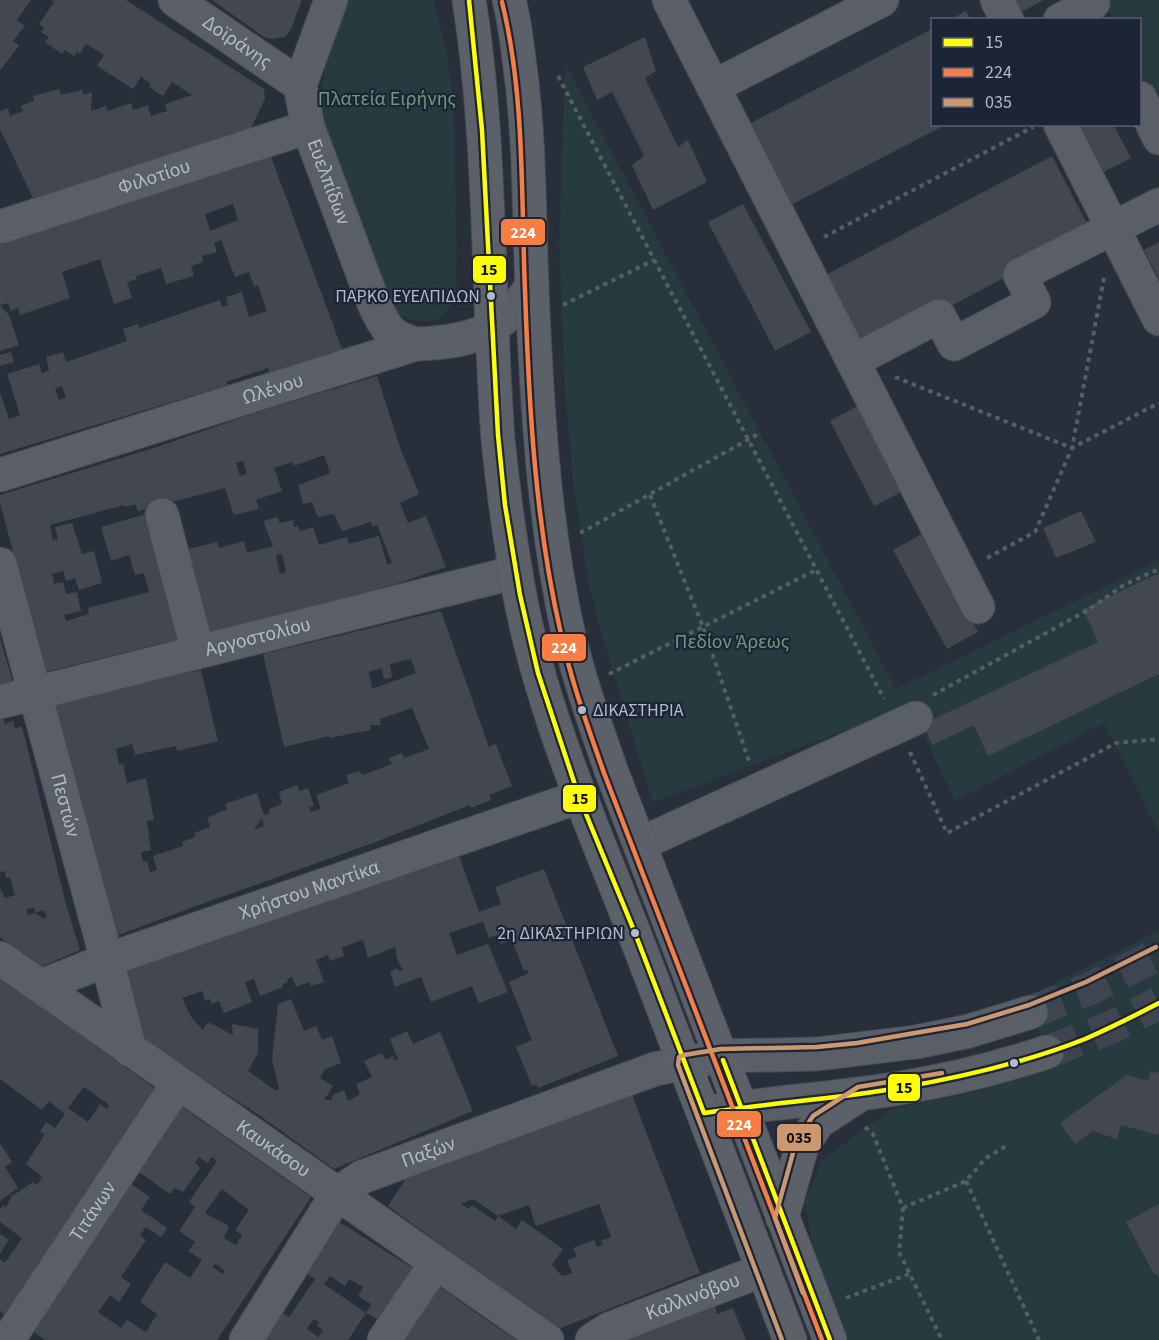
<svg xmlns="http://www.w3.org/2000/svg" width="1159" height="1340" font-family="'Source Sans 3',sans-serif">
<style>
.green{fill:#263a40}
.building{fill:#424750;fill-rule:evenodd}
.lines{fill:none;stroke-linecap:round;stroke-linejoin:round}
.minor-tunnel{stroke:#3e4450;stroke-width:33;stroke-dasharray:33 16;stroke-linecap:butt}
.minor-casing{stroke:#464a52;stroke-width:35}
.major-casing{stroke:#474c56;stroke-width:35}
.path{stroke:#575d64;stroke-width:4;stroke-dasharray:4.5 4.5;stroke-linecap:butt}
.minor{stroke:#5a5e67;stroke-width:33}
.major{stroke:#5c6169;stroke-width:33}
.bus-1-casing{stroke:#1c2535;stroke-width:9}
.bus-2-casing{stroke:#1c2535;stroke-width:9}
.bus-3-casing{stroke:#1c2535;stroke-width:9}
.bus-1{stroke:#ff0;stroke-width:4.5}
.bus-2{stroke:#f77d43;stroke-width:4.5}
.bus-3{stroke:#cd976f;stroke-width:4.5}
.bus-dot{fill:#b3bbca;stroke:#1c2535;stroke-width:2}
.labels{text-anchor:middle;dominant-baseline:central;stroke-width:4.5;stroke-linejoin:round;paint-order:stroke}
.bus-label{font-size:18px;fill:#b3bbca;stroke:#1c2535;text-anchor:end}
.street-label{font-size:20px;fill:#b3bbca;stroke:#1c2535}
.park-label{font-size:20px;fill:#699d78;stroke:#1c2535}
.line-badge{stroke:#1c2535;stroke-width:2}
.badge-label{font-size:16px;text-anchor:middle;font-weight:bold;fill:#fff}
.pale-badge-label{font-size:16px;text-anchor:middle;font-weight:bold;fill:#111}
</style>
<rect width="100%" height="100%" fill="#292f3a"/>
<path class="green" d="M345,0H434L446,49L454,106L457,287C449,325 429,328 395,313L326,146L319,99L331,40Z
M1104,0H1159V116L1140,75V20L1113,19Z
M565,64L896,689L1159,560V832L1104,723L955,801L910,706L653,803L599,625L589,584L574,490L565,389L559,245Z
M1159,930V1340H849L814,1251L805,1202L822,1160L890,1110L977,1091L1055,1068L1025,998Z"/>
<path class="building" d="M0,0H31L17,20L25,26L13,41L19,45L0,71Z
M51,0H126L264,89L265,99L250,130L34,200L0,129V111L8,108L10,116L23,111L21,106L34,101L33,96L59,89L61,95L82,90L84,95L92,92L91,111L106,106L108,111L131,103L133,110L148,105L151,116L167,111L165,104L192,95L172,82L163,96L149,87L151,84L141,77L133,89L97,66L104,55L86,44L80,54L77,52L74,56L65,50L62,54L45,42L49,37L41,32L44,28L39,24L54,2Z
M212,0H302L291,29L285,37L273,39L264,37Z
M1015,0H1044L1021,12Z
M966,11L971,20H950Z
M932,29V124H947L787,207L745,126Z
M645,37L656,71L645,78L678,147L688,140L707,182L653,210L632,165L644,156L612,92L597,100L583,67Z
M1072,124H1113L1131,158L1098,175Z
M270,154L342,349L270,375L268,368L226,382L228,385L0,454V393L9,419L20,415L7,374L39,364L42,373L49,370L46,357L63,352L66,362L127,341L123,329L138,324L139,328L220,300L222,307L228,305L226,297L242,292L249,317L267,311L258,285L254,287L249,272L235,277L221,240L214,243L217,252L202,256L203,262L191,266L194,276L166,284L161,268L136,276L137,279L127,282L132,298L114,304L100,259L62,272L70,298L20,315L18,308L11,311L8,303L0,305L9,315L19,345L0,351V244ZM233,204L238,220L210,231L205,214ZM62,386L66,398L59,400L55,388Z
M1052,156L1091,232L858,355L818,279Z
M743,204L811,332L775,351L708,222Z
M1159,242V279L1144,250Z
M11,352L14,362L0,366V355Z
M377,376L401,450L419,494L400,503L408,523L426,516L446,567L393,585L201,634L180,551L217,542L219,548L244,541L247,553L273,546L263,521L277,517L280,523L293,520L294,527L298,526L300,531L313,527L319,545L347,537L349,544L379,536L387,564L392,563L377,525L372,527L371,522L342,531L334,514L318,517L312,502L303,504L298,485L330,473L324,455L294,466L292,462L274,468L282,491L256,500L259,509L234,515L225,488L138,511L135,504L124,507V505L50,525L53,540L58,539L55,527L72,523L82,554L94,551L102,583L79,590L75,578L66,581L63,571L52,574L54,584L63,582L66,594L77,592L81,611L64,615L66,621L89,614L88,608L149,592L144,573L135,575L129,555L111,561L101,527L149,513L183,638L45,672L0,503V495L157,447L273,407ZM243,461L247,474L240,476L236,463ZM282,554L286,572L280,574L276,555Z
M861,404L905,490L874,506L830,421Z
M1081,511L1096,542L1056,558L1043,528Z
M924,533L978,632L947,649L893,550Z
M1159,573V674L988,756L974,725L932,745L923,724L1098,642L1083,609Z
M441,611L489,747L496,744L512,786L489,795L491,800L471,808L470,805L373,843L199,905L116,936L52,701L201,670L218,741L177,751L176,746L135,755L132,744L116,749L119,765L123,764L127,783L146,778L154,820L146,821L150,835H148L151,850L141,852L143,862L147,861L150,872L157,870L153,856L183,846L182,842L195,837L194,833L210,827L207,818L227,809L225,804L257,793L264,815L270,814L269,809L282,804L279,792L297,785L299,791L308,788L314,806L309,807L311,812L321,809L316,795L349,783L346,775L359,771L362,775L392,764L389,758L402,753L404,758L429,749L412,708L380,719L381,725H370V730L329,738V736L284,747L263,654ZM411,659L416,673L372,689L369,672L382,668L384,679L392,678L390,664ZM262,818L264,826L254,830Z
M0,639L13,682L0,685Z
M3,715L5,724L13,721L15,729L22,726L66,904L80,950L40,967L0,937V888L5,898L15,895L10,878H6L5,871L0,872V716ZM35,908V913L43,910L47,915L44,919L35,913L27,915V909Z
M457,850L479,912L501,904L495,887L544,869L618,1056L538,1088L537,1084L532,1086L516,1047L532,1040L509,982L529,973L527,970L524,971L512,940L501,944L497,935L489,938L483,922L449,933L457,955L488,944L508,992L479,1003L472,986L431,1002L421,977L395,987L390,972L398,968L399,971L403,970L397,959L395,947L368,958L363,940L342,947L344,956L330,961L328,955L316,960L324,982L311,986L309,982L296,987L292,977L287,979L288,982L283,984V987L260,996L254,979L245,982L252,1002L224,1013L219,1001L212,1004L210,999L205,1001L202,991L182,998L191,1017L203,1030L208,1022L233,1035L232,1024L258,1029V1053L248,1071L276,1091L279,1089L272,1059L278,1004L291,999L304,1031L316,1026L322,1040L332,1036L341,1063L325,1069L320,1078L333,1086L324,1100H331L334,1094L344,1090L348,1101L360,1094L356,1084L372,1077L364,1061L382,1053L386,1060L393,1056L394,1060L398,1059L390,1039L407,1031L413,1044L440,1032L473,1111L334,1169L259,1115L141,1039L122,970Z
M0,977L157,1090L46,1256L4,1314L0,1311V1259L5,1263L22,1238L0,1222V1210L3,1205L6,1207L12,1196L33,1182L37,1185L42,1177L26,1164L45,1134L40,1132L46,1122L55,1128L65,1114L49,1101L42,1110L0,1079ZM84,1087L109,1105L107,1109L100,1104L88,1122L68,1108Z
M1150,1071L1159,1073V1133L1157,1135L1121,1125L1117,1139L1093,1131L1075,1144L1060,1123L1127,1075L1148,1081Z
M629,1087L700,1273L558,1329L388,1206L407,1177ZM473,1199L498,1216L529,1205L536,1226L599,1204L611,1237L601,1241L603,1245L597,1247L594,1240L573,1248L577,1257L567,1260L572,1273L562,1276L552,1265L563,1249L522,1220L516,1229L498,1216L495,1221L472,1205L469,1209L461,1204Z
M182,1107L311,1197L217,1340H45L31,1330L131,1184L150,1197L141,1210L167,1228L161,1237L146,1227L140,1235L146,1240L121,1277L131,1284L119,1302L110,1295L98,1312L121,1328L127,1320L146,1332L157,1314L140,1302L165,1262L190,1278L202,1260L188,1251L195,1242L179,1231L195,1207L189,1202L217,1161L212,1157L208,1163L199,1157L195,1163L200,1168L183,1192L175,1188L170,1194L139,1172ZM222,1189L249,1210L235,1230L242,1235L236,1245L224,1238L229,1226L205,1213ZM215,1264L225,1271L223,1274L212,1267Z
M0,1143L12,1162L5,1167L18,1188L0,1201Z
M1159,1204V1276L1154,1274L1126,1222Z
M338,1221L417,1271L385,1324L366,1313L371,1304L358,1296L363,1287L349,1279L345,1286L330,1276L324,1284L366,1313L348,1340H259L279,1310L289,1317L315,1279L306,1273ZM314,1319L319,1322L317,1326L323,1330L318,1337L307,1329Z
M0,1234L9,1240L0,1254Z
M436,1284L482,1317L516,1340H397Z
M715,1306L717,1314L733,1308L746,1340H628Z"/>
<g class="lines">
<path class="minor-tunnel" d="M1031,1012L1089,989L1159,954
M1047,1052L1110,1028L1159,1003"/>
<defs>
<g id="minor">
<path id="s1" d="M175,0L300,85"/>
<path id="s2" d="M331,0L300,85L308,127L374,304C387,330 388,335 416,344"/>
<path d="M669,0L978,607"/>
<path d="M997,0L1007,20"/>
<path d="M1060,20L1093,3"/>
<path d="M713,87L882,0"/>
<path d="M1140,98L1159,138"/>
<path d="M1060,124L1159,319"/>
<path id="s3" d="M0,227L308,127"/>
<path d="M853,361L939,316L954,344L1034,302L1020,275L1159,205"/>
<path id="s4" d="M0,475L416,344C471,342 502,333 532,285"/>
<path d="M162,515L198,652"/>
<path id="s5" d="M0,564L107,960L130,1050"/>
<path id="s6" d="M0,702L516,572"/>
<path d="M640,844L916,718"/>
<path id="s7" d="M0,958L547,1340"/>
<path id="s8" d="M41,986L107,960L579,797"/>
<path d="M704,1113C769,1102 835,1099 900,1088C950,1080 998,1068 1047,1052"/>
<path id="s9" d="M8,1340L178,1083"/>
<path id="s10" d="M246,1340L337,1194L362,1177L655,1069L721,1056L817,1054L916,1042L969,1031L1031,1012"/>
<path d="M384,1340L436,1263"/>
<path id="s11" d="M592,1340L609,1329L763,1270"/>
</g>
<path id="major" d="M469,0C492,145 487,293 498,439C503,490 510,541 519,591C542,716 595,831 640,948C691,1078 739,1210 790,1340
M509,0C515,22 517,45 520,67C530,140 529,215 532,289C537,404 543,518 568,632C579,679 595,724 611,770L830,1340
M782,1217L802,1146L818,1122L861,1094"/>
</defs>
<use href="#minor" class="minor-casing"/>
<use href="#major" class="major-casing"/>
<path class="path" d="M558,76L884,699
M824,237L1033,127
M563,305L654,260
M895,377L1072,448L1159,403
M650,495L703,627L749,761
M580,533L760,433
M987,558L1035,532L1072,448L1104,278
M609,674L816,570
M933,695L1088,610L1124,585L1159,569
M910,752L947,833L1116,743L1159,739
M865,1127L873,1134L903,1208L899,1252L942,1340
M966,1181L1039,1340
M903,1208L966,1181L986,1158L1006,1146
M846,1298L909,1274"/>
<use href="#minor" class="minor"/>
<use href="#major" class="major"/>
<defs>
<path id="bus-1" d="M469,0L482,130L498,435L505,505L520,595L538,673L579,797L635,933L704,1113C769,1103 835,1099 899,1088C962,1077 1025,1063 1085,1039C1110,1028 1134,1016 1159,1003
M723,1060L830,1340"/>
<path id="bus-2" d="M502,2C525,95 521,195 525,291C529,406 535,522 561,634C571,681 588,727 604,773L822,1340"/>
<path id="bus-3" d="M803,1293L775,1218L796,1142L813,1116L858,1087L942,1073
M782,1340L678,1065L679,1057L684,1055L721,1049L817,1047L857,1043L967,1024L1029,1005L1086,982L1156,947"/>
</defs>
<use href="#bus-1" class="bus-1-casing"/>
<use href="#bus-2" class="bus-2-casing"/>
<use href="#bus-3" class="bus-3-casing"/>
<use href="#bus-1" class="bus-1"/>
<use href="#bus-2" class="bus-2"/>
<use href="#bus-3" class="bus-3"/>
</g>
<g class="bus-dot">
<circle cx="491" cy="296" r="5"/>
<circle cx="582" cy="710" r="5"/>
<circle cx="635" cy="933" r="5"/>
<circle cx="1014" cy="1063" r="5"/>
</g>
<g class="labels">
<g class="bus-label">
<text x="480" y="296">ΠΑΡΚΟ ΕΥΕΛΠΙΔΩΝ</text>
<text x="593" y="710" text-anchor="start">ΔΙΚΑΣΤΗΡΙΑ</text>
<text x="624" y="933">2η ΔΙΚΑΣΤΗΡΙΩΝ</text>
</g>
<g class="street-label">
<text stroke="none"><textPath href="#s1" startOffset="75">Δοϊράνης</textPath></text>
<text stroke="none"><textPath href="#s3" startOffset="162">Φιλοτίου</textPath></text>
<text stroke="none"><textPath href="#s2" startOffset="192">Ευελπίδων</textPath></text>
<text stroke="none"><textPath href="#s4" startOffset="286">Ωλένου</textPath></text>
<text stroke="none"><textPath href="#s6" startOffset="266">Αργοστολίου</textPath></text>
<text stroke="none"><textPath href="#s5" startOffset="250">Πεστών</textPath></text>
<text stroke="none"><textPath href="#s8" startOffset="285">Χρήστου Μαντίκα</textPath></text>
<text stroke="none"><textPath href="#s7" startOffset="333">Καυκάσου</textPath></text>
<text stroke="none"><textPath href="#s10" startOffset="273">Παξών</textPath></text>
<text stroke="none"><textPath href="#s9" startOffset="154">Τιτάνων</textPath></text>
<text stroke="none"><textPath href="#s11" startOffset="110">Καλλινόβου</textPath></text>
</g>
<g class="park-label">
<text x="387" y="99">Πλατεία Ειρήνης</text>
<text x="732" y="642">Πεδίον Άρεως</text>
</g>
</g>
<g class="line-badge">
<rect x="500" y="218" width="46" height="28" rx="6" fill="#f77d43"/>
<rect x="472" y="255" width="35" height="29" rx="6" fill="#ff0"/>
<rect x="541" y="633" width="46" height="29" rx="6" fill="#f77d43"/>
<rect x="562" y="784" width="35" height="29" rx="6" fill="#ff0"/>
<rect x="887" y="1073" width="34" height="29" rx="6" fill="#ff0"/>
<rect x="716" y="1110" width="46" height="28" rx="6" fill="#f77d43"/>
<rect x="776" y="1123" width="46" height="29" rx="6" fill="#cd976f"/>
</g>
<g class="badge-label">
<text x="523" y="238">224</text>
<text x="564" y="653">224</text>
<text x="739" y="1130">224</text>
</g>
<g class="pale-badge-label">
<text x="489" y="275">15</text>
<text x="580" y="804">15</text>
<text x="904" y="1093">15</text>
<text x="799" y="1143">035</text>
</g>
<rect x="931" y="18" width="210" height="108" fill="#1c2535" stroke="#586171" stroke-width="1.5"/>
<rect x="943" y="38" width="30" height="9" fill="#ffff00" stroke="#586171" stroke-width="1.5"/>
<text x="985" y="48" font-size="18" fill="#b3bbca">15</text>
<rect x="943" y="68" width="30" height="9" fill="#f77d43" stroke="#586171" stroke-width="1.5"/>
<text x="985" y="78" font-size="18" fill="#b3bbca">224</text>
<rect x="943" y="98" width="30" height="9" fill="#cd976f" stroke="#586171" stroke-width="1.5"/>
<text x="985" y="108" font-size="18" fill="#b3bbca">035</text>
</svg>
